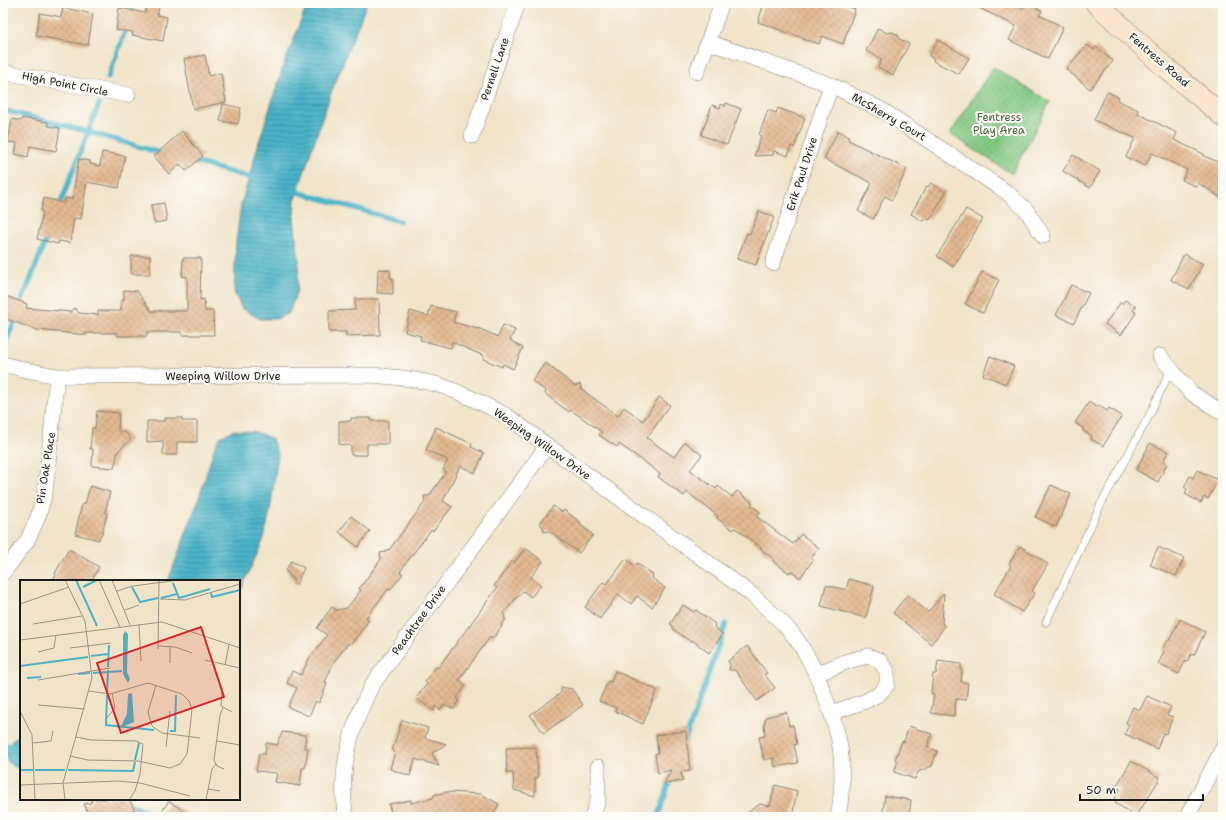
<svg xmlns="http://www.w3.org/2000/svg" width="1226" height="820" font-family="'Shantell Sans',sans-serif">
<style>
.park{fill:url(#park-dots);stroke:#4f7250}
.water{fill:url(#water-rules);stroke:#336872}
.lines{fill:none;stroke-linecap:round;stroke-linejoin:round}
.stream{stroke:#4ab3c8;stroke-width:5}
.building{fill:url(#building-cross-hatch)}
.lane-casing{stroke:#868072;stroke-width:8}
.street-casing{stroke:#868072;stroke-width:16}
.secondary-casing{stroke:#868072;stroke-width:22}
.lane{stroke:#fff;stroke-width:7}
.street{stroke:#fff;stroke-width:15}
.secondary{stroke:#fbe5cf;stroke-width:21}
.labels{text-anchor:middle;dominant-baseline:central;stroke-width:4;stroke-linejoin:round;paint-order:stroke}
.street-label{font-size:11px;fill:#1c1c1c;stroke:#fdfcf7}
.park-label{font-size:11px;fill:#456145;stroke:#fdfcf7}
.inset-river{fill:none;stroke:#4ab3c8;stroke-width:2}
.inset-road{fill:none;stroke:#9c9484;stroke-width:1}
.view{fill:#d62828;fill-opacity:0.15;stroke:#d62828;stroke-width:2}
.inset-edge{fill:none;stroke:#1c1c1c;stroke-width:2}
</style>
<defs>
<pattern id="park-dots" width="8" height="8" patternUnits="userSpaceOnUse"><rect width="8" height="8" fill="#82c883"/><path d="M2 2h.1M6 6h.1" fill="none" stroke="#70ab71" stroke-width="1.8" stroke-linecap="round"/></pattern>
<pattern id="water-rules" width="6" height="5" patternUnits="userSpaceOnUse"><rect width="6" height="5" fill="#4ab3c8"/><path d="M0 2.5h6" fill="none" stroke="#3d91a2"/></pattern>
<pattern id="building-cross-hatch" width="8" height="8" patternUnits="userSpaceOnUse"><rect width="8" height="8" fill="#e3b991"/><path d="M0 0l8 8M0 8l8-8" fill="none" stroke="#c29e7c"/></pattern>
</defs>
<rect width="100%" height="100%" fill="#fdfcf7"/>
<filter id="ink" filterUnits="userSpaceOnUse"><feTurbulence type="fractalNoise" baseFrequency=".025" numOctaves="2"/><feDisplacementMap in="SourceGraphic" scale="8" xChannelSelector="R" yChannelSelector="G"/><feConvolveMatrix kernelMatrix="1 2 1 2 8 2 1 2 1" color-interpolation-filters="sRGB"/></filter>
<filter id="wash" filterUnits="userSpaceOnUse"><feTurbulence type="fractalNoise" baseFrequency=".012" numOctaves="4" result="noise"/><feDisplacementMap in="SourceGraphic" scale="16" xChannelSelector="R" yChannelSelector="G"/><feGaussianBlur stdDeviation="0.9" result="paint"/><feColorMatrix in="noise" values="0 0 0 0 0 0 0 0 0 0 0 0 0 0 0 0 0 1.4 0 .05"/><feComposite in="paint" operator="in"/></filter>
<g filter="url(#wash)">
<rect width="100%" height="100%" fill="#f1e4c9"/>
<path class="park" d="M993,67L1050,102L1012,174L950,134Z"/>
<path class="water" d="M308,3H367L331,93L295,199L294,218L299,261L297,291L289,313L276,319H260L242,309L234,292L236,241L241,205L259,142L284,64Z
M234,430L256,432L272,439L278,455L270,511L263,541L239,594V581H168L198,501L214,449L220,437Z
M21,732V768C16,768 13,767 9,763C0,750 11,741 21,732Z"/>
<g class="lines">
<path class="stream" d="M130,17L135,3
M108,78L127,26
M3,110L89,132L164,154
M191,161L254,179
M291,190L399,221
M59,207L99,104
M19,308L48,235
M3,349L16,317
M685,741L726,624
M3,743L21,752
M119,799L156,817
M658,817L671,778"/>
</g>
<g id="blocks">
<path class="building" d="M147,3H160L157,15L167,17L163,41L132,35L133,32L116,30L119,8L145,13Z
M764,3H837L855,9L843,44L822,36L819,44L803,39V38L758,22Z
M969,3H1013L1023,9L1027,3L1042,11L1039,15L1063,27L1048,59L1009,40L1016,26Z
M63,8L93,14L88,45L36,36L40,13L61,17Z
M878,28L887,33L893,32L898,35L899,39L909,44L893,75L878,67L882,59L866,51Z
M938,40L969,58L959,74L933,61L934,59L929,56Z
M1087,45L1094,50L1096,47L1113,61L1090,89L1066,69Z
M205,55L209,76L221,73L226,102L193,109L184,59Z
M1107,92L1119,97L1117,100L1138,110L1137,113L1177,133L1174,140L1204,154V156L1223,164V199L1198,183L1197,187L1182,180L1187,170L1152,153L1145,166L1126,157L1135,138L1094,120Z
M726,103L741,109L727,145L701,135L712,105L720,108L721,104L725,106Z
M223,104L241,108L238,124L220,121Z
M778,108L805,118L794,148L791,146L788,156L774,151L773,155L754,156L761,136L759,135L768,110L776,113Z
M22,118L48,122V126L60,128L56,151L30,146L28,157L15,154L17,143L8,142L12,119L21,121Z
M182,131L203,156L186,171L180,164L169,174L154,156Z
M838,131L849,137L848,140L907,169L892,200L885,196L873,219L858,211L872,183L824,159Z
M102,152L125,156L119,188L87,182L81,219L74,218L70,243L59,241L58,244L37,239L43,212L41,211L44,198L64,203L65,198L72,199L79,159L90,161V164L100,166Z
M1073,155L1100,171L1090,188L1063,171Z
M931,183L946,192L930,220L925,218L923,221L911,214L927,186L928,187Z
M164,203L167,221L154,223L151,205Z
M966,209L983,219L953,267L937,256Z
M759,211L774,217L756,265L737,259L747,233L750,234Z
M1184,254L1203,264L1189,289L1171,280Z
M131,256H150V274H131Z
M183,258H201L200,300L204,299L205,311H213L214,335H182V332H147V336H117V333H86V335L37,330L3,318V295L27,304L26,308L71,312L75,308L79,313L98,315V311H121V300H124V290L137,291L151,311H187V277L182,276Z
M378,269L390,270V278H393V294L377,293Z
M982,272L999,280L983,313L965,304Z
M1071,285L1089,293L1074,323L1056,315Z
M355,299H379L380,335L346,336V332H329V311L355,310Z
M1125,300L1136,307L1133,310L1136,313L1121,335L1105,324L1121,302L1122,304Z
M431,306L456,312L453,322L478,329V328L498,337L503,325L515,330L510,340L523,348L513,369L503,364L502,367L483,359L484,356L452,342L451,348L420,340L421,336L405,332L410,311L428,316Z
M990,356L1014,366L1006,384L983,375Z
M545,363L575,386L580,384L581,389L618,416L624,407L643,421L659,397L670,405L647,438L674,457L685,442L702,455L690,470L716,489L718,486L732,497L737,491L753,503L751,505L760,512L757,517L793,544L801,534L819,548L811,558L813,560L800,578L791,571L789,573L773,561L774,559L761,549L762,548L735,528L733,530L717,518L718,516L687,492L684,496L658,477L660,474L646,463L619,444L617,447L599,435L602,432L571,410L569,412L545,394L546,391L532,381Z
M1089,402L1096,407L1098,405L1107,411L1109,408L1122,416L1103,446L1091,439L1092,436L1083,431V428L1075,423Z
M97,411L119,413L118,431L125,432L131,439L118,451L114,468L92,466L93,449H90L92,428H95Z
M164,418H182V421H197V442H177V455H163V441L147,442V421H164Z
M351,418H371V421H388V444H367V455H351V446L339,444V421H351Z
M436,427L472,444L471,447L484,453L475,473L460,466L443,501L452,507L433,531L431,530L406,563L400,572L403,574L390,590L388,589L366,618L369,620L350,645L348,643L334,662L325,682L327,684L319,703L316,701L309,716L288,707L297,688L287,683L292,671L301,675L309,659L327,635L317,628L332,607L336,610L347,608L361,590L359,589L381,559L380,553L386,552L388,549L389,550L425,502L424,496H429L446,472L443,470L448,460L426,450Z
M1150,443L1168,452L1163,461L1167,464L1158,482L1136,470Z
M1197,470L1218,480L1208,499L1204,497L1201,503L1185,494L1187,489L1184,487L1190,476L1193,478Z
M1051,485L1071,494L1056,527L1035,517Z
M90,486L110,492L105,512L107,513L102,534L100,535L99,540L75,534L82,504H85Z
M553,506L562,512L564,510L580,522L579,524L593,535L579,553L549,531L544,532L543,527L540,524Z
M351,516L370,531L358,547L339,532Z
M1020,546L1048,564L1032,591L1035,593L1022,612L994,594L1011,566L1009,564Z
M1158,547L1184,558L1176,576L1150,565Z
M525,548L543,561L531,577L541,585L531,597L523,591L518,597L516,598L503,614L505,616L504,618L506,619L501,625L502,626L492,639L490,637L459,680L466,685L457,698L459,701L453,709L444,705L440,710L435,706L434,711L416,698L427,684L425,682L436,667L438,668L497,588L494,586L512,561L514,563Z
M69,549L99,567L91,581H52L56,574L55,573Z
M626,559L635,566L637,563L653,575L652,578L665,588L652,607L637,596L631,604L618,594L600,619L585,607L603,582L607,584Z
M291,561L304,568L296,585L286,570Z
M849,579L874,586L866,618L821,606L826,585L846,590Z
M944,593L942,624L945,626L931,644L893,613L907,595L928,612Z
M683,605L694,612L696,610L715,624L714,627L723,634L709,653L692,640L691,642L673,629V626L670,624Z
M1180,619L1205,632L1194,655L1191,654L1187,662L1185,661L1179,674L1158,664L1164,652L1162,650L1167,641H1169Z
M747,646L767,673L764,674L775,688L757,701L735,670H729L730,665L728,661Z
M938,661L961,664V669L962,671L961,682L968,683L966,700L956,699L954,716L931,713L934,694L931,693L933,674H936Z
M615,671L657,690L643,724L615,711L616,708L599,701L608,681L611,682Z
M561,687L572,689L583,705L544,733L530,715L561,693Z
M1147,696L1171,707L1167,715L1173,717L1166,734L1163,733L1157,749L1125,734L1129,724L1126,723L1133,707L1140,710Z
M786,712L789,726L793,725L797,744L794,745L798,763L775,767L773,758L764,760L759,737L765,736L764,725L766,717Z
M402,720L428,728L425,738L446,744L432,753L439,766L415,759L410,776L390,769L395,752L392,751Z
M909,726L932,734L927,747L937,751L932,766L918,772L915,779L894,772L898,761L895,760L902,741L904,742Z
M686,731L690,771L681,772L683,781L664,784L671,770L658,773L655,754L658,753L656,735Z
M282,732L306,735L304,748H308L305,768H302L300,786L275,782L277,773L256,771L259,754H265L266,743L278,745L279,737L281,736Z
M536,747L538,778H535V796L514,790L513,773H507L506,748Z
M1131,761L1160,778L1142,807H1141L1136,816L1115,803L1116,802L1114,800L1120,789L1116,787Z
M775,785L797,791L792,817H741L760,804L770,806Z
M447,792L481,794L499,804L492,817H469L422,813L423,817H392L389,804L411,800V803L433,798L434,795Z
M885,796L911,800L909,817H882Z
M92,799H129L138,817H90L84,804L91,803Z
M169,801L192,817H158Z"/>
</g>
</g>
<g filter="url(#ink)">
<use href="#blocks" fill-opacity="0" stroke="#868072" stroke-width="1"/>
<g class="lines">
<defs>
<path id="lane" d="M1046,622L1101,504L1149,416L1171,369"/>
<path id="street" d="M708,42L831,85L882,110L905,125L1008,193L1027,211L1043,236
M3,72L128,95
M697,72L722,3
M472,136L518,3
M773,263L831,85
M1160,356L1190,392L1223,413
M3,364L26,370L57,376L371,375C395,377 419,379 442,386C465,394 486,405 507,416L751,594C765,607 779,618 791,632C807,652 817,674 825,697C829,707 833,718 836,729C844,754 843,792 838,817
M3,573L27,541L38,517L45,493L57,376
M817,674L848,661L868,656L879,660L887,671V685L879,694L866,701L831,713
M345,817C344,804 343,790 344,777C346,745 358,713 372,685L547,446
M592,817L598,801V767
M1187,817L1223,748"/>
<path id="secondary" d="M1096,3L1166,68L1223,116"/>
</defs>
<use href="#lane" class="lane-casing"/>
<use href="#street" class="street-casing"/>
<use href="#secondary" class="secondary-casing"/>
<use href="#lane" class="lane"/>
<use href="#street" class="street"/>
<use href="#secondary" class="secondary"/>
</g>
</g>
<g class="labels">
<g class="street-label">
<text transform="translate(1159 60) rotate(41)">Fentress Road</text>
<text transform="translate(495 69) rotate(-71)">Pernell Lane</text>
<text transform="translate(65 84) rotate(11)">High Point Circle</text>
<text transform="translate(889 117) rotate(30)">McSherry Court</text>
<text transform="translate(802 174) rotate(-72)">Erik Paul Drive</text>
<text x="223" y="376">Weeping Willow Drive</text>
<text transform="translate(542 444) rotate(35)">Weeping Willow Drive</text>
<text transform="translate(46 468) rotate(-81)">Pin Oak Place</text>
<text transform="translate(419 620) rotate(-54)">Peachtree Drive</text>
</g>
<g class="park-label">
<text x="999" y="117">Fentress<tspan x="999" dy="13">Play Area</tspan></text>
</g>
</g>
<g transform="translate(20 580)">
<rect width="220" height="220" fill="#f1e4c9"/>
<path d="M105,51L108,54L107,92L110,99L108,103L103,94V55ZM112,113L114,142L100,148L107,134L108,114Z" fill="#4ab3c8"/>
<path class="inset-river" d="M56,0L77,46M153,3L159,18L190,9M63,7L77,0M112,7L120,22L138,18M191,13L192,17L220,10M141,18L157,14M71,76L88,74M0,86L68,77M88,87L89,65M73,93L102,91M58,94L70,93M7,98L21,97M87,113L88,90M87,115L86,145L134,150M150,151H155L156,115M115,180L119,163M0,190H13M15,190H45M48,190L113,191L115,182"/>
<path class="inset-road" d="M79,0L100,47M92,0L110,45M97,11L113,6L159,0M140,19L165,20L220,4M0,24L49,7M105,30L119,25M13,44L62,36M119,44L121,81M0,60L142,42L220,68M138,66L155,67L172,73M150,66V83M50,68L91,63M138,69L139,0M18,72L34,68L36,55M185,80L220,88M205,85L209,65M18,100L90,88M136,105L128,132L132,146L142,153L180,158M202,107L201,126L212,132M18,125L65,129M203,128L200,135L194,180L197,186L204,189M0,131L12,155L15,220M86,139L95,128L92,113M56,157L71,160L116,161L123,164L120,194L115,211L109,220M197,161L220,165M13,163L31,161L33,151M146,167L150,131M50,176L68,180L118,181L150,188L160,184L167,174L172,130L169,121L162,114L128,103L90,114L69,111M0,205L97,201L120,203L170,216M188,209L200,211M45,220L43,203L72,98L65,41L45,0M186,220L192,189L196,184"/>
<path class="view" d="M181,47L204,117L101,153L77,83Z"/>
<rect width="220" height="220" class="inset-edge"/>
</g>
<rect width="1226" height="820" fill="none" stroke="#fdfcf7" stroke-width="16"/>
<path d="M1080 794v6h123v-6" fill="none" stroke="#1c1c1c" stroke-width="2"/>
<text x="1086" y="794" font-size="12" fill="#1c1c1c" stroke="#fdfcf7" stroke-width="3" paint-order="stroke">50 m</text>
</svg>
